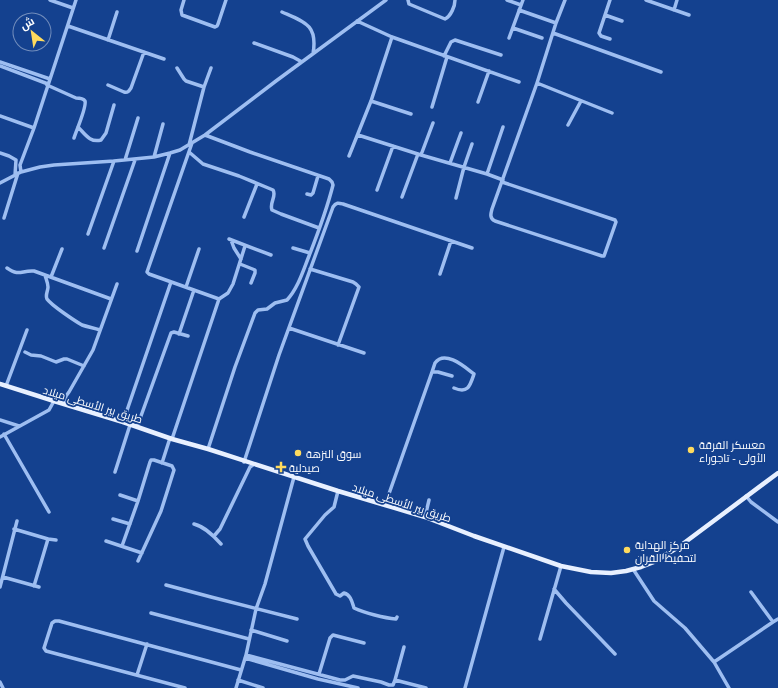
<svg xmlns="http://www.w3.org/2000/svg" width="778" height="688" font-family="'Open Sans',Cairo,sans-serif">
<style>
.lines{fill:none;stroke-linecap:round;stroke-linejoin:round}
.minor{stroke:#9ebef1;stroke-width:3.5}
.major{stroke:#e8f0ff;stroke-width:4.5}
.poi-dot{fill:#ffdb5e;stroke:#14418f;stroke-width:1.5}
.labels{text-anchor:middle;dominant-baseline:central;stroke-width:3.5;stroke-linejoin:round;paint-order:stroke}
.street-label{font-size:11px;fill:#fff;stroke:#14418f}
.poi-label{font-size:11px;fill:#fff;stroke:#14418f;text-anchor:start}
</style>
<rect width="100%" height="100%" fill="#14418f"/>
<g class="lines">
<path class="minor" d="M50,0L73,8
M184,0L181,10L182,15L215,27L217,26L218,24L226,0
M408,0L409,4L445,19C451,16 455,6 455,0
M507,0L521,5
M646,0L689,15
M519,10L556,23
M674,10L677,0
M282,12C305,22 318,25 313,54
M605,15L622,21
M357,21L392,37L519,82
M68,26L164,59
M513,28L542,38
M553,33L661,72
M509,38L523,0
M610,39L601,36L599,33L610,0
M108,40L117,12
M254,43L293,57L302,62
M444,56L451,42L455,40L501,55
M0,62L50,79
M0,66L48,84
M177,68L184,79L186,81L204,87
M537,83L612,113
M47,85L76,98C79,98 83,98 85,101C87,107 76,131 74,138
M108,85L124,92C128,93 129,91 131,88L144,52
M371,101L411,114
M478,102L489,71
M432,107L447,57
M0,116L34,128
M568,125L581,101
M78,127C85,134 90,143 101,140L106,133L114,105
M205,135L250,152L329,179L332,182L333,185C327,209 318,233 309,256C303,271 298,288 287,300L275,303L267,309L258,310L255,313L235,367L208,449
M358,135L421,155L487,174L503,180
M189,145L204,87L211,68
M189,152L203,164L239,176L273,190C277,196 269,203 272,210L281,214L319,228
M0,153L9,156L16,160L15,175
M421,155L433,123
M349,156L371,101L392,37
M154,157L163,124
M125,160L138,118
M450,163L461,133
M21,172L20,165L34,128L76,0
M487,174L503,127
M502,182L615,220L616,222L604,256H602L495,221C489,218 491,213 492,209L537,83L556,23L565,0
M0,183L21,172L40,167L54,165L114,161L154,157L170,153L180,150L205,135L276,81L386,0
M377,190L393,146
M307,194L311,195L313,193L318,176
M402,197L418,154
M456,198L464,167L472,144
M244,217L257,184
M4,218L18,173
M88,234L114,161
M229,239L271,255
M231,240L234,248L241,259
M104,248L135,160
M293,248L310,253
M137,251L170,153
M240,264L255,270V273L251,283
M7,268C20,277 21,270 34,271L111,299
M310,269L353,282L356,284L359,287L338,345
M440,274L451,241
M45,275C46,279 48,283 48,287C48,291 45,295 47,299C51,305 75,321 82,325C88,327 94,328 100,330
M51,277L62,249
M186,287L199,249
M219,299L228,293L233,284L245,246
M289,328L364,353
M179,334L194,290
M25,352L31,355L41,356L56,362L64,359H67L84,366
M432,372H438L452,376
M6,386L27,330
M65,404L66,396L69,392L93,350L117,284
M0,420L19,426
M123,422L171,282
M137,427L171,333L174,332L188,336
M4,434L49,512
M0,437L49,410L54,401
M172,439L219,299L149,274L147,272L192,143
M244,462L279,355L333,207C336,202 339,203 343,204L472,248
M162,463L170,438
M115,472L130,425
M338,491L334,507L325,515L305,539L308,546L336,594L340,596L344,593C351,595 352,602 354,608C365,613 384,618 396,619L397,617
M120,495L138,501
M746,496L751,502L778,522
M385,505L432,372C433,369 434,366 435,363C445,349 466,368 474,374C470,386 468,394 454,388
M425,517L429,500
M113,519L130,524
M194,524C205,527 213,535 221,544
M14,529L48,539L56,540
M214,536L220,529L250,467L254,464
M106,541L142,553
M122,546L138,501L150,462L151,460H154L172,466L174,470L161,511L138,561
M633,569L654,601L685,628L714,662
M3,577L39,587
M166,585L211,597L297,619
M34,586L48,539
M0,587L17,521
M554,589L566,603L615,654
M751,592L773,622L778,619
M151,613L249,639
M251,630L287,641
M540,639L561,566
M404,647L395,680L426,688
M246,655L340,680H345L353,676L381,682L389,685H393L395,680
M245,658L318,679L358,688
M319,674L330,638L333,635L364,643
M137,675L147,644
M238,680L263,688
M0,682L3,688
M185,688L46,651L44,648L52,623L55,621H59L241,670
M236,688L246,655L256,609L265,584L294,477
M465,688L504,547
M729,688L714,662L773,622"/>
<path class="major" d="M0,384L54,401L123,422L172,439L208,449L338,491L385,505L425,517L474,536L561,566L591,572L611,573L626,571L641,567L654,562L680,546L778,473"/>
</g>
<g class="poi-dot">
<circle cx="691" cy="450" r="4"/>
<circle cx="298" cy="453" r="4"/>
<path d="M279 461h4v4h4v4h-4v4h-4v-4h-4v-4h4z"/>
<circle cx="627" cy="550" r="4"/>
</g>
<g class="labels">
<g class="street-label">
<text transform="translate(93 404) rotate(17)">طريق بير الأسطى ميلاد</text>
<text transform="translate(402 502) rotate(18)">طريق بير الأسطى ميلاد</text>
</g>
<g class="poi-label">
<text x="699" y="444">معسكر الفرقة<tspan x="699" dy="13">الأولى - تاجوراء</tspan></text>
<text x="306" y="453">سوق النزهة</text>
<text x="289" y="467">صيدلية</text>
<text x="635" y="544">مركز الهداية<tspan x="635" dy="13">لتحفيظ القران</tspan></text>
</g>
</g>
<g transform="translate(32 32) rotate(330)"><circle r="19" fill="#14418f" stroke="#728dbc"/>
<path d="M0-3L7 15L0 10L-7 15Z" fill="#ffdb5e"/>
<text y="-6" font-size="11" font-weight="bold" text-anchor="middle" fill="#ffffff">ش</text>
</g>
</svg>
